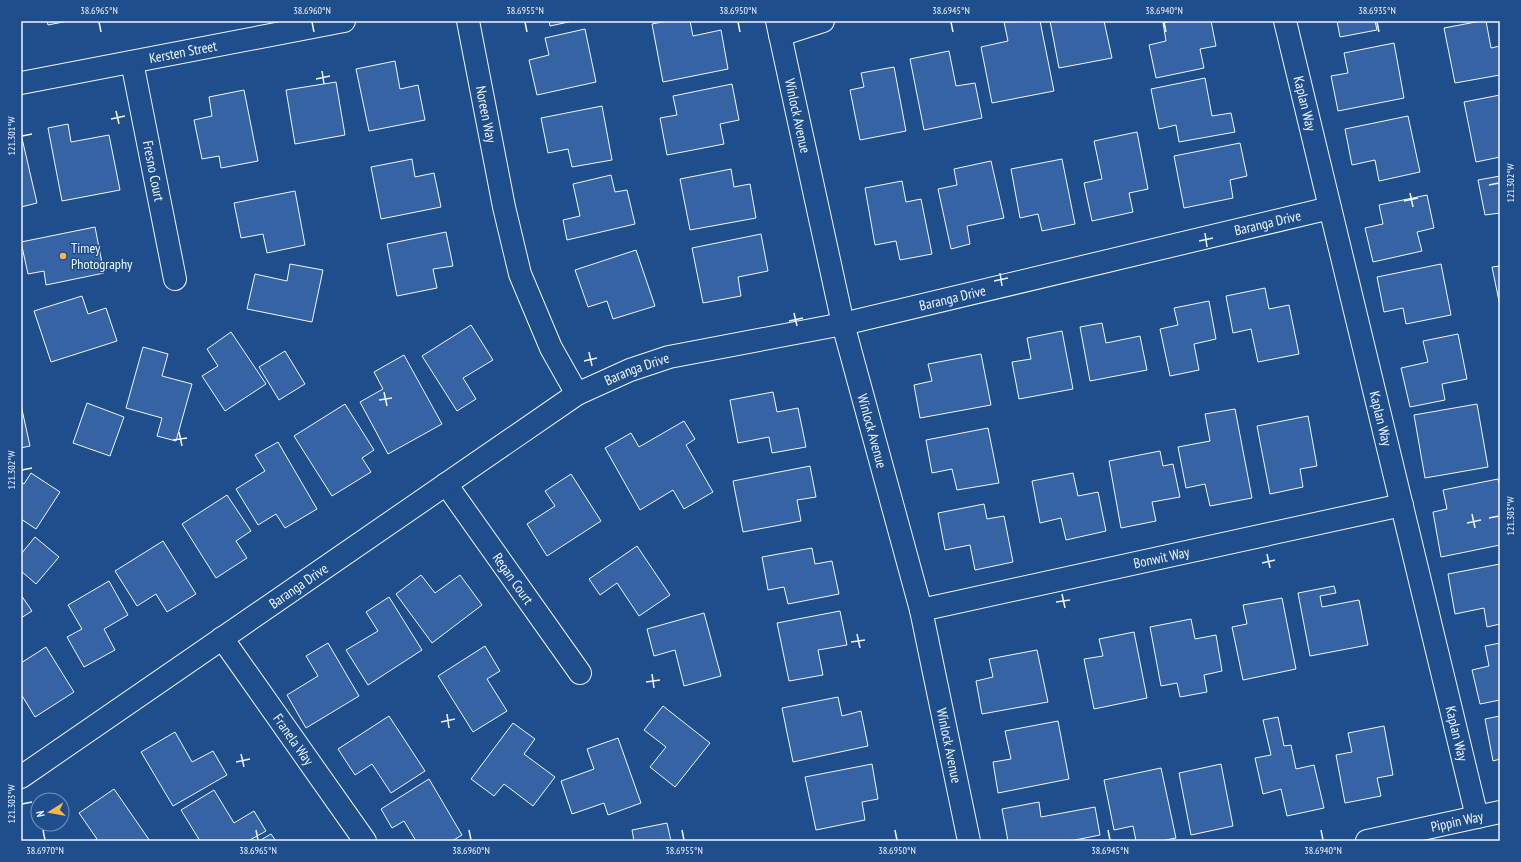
<svg xmlns="http://www.w3.org/2000/svg" width="1521" height="862" font-family="'PT Sans Narrow',sans-serif">
<style>
.building{fill:#3563a3;stroke:#f2f6ff}
.lines{fill:none;stroke-linecap:round;stroke-linejoin:round}
.minor-casing{stroke:#f2f6ff;stroke-width:24}
.minor{stroke:#1f4e8c;stroke-width:22}
.ticks{fill:none;stroke:#f2f6ff;stroke-width:1.5}
.poi-dot{fill:#ffb74d;stroke:#1f4e8c;stroke-width:1.5}
.labels{text-anchor:middle;dominant-baseline:central;stroke-width:3;stroke-linejoin:round;paint-order:stroke}
.street-label{font-size:14px;fill:#f2f6ff;stroke:#1f4e8c}
.poi-label{font-size:14px;fill:#f2f6ff;stroke:#1f4e8c;text-anchor:start}
.neatline{fill:none;stroke:#f2f6ff;stroke-width:1.5}
.ticks-label{font-size:10px;text-anchor:middle;fill:#f2f6ff}
</style>
<rect width="100%" height="100%" fill="#1f4e8c"/>
<path class="building" d="M47,21H68L48,25Z
M549,21H573L550,26Z
M667,21H690L693,36L721,30L728,69L663,82L652,24Z
M1040,21L1054,91L992,103L981,47L1008,41L1004,22Z
M1050,21H1104L1112,58L1059,68Z
M1171,21H1211L1216,46L1200,49L1204,68L1156,78L1149,45L1166,41L1163,23Z
M1337,21H1375L1377,30L1340,37Z
M1481,21H1486L1491,48L1500,46V75L1455,83L1444,28Z
M585,29L596,82L537,95L529,60L549,55L545,38Z
M1394,43L1404,98L1338,111L1331,76L1348,73L1344,53Z
M949,51L956,86L975,83L982,118L924,130L910,59Z
M395,61L400,89L418,85L425,120L369,131L356,69Z
M894,67L906,131L860,140L850,90L864,87L861,73Z
M1205,78L1212,116L1231,113L1235,132L1179,142L1176,125L1159,129L1151,89Z
M336,82L345,135L295,144L286,90Z
M732,84L739,120L720,124L724,144L667,155L660,118L677,115L673,96Z
M244,90L258,161L221,168L219,156L202,159L194,120L212,116L209,97Z
M1500,95V157L1476,162L1464,102Z
M602,106L612,160L572,167L568,149L548,153L541,118Z
M1408,116L1420,172L1379,181L1375,160L1352,165L1345,129Z
M68,124L71,142L109,135L120,190L62,201L48,128Z
M1137,132L1148,189L1129,193L1133,212L1092,221L1084,183L1102,179L1094,141Z
M21,134L37,203L21,207Z
M1240,143L1247,176L1230,180L1233,198L1184,208L1174,156Z
M412,159L415,177L434,173L441,207L381,219L371,167Z
M1062,159L1075,224L1042,231L1038,214L1020,218L1011,169Z
M991,161L1004,218L967,226L970,244L951,249L938,189L957,185L954,169Z
M731,169L734,187L750,184L756,218L690,230L680,179Z
M611,175L615,192L627,190L635,224L567,240L563,220L580,216L573,184Z
M1500,176V213L1485,215L1478,180Z
M902,181L906,202L921,199L932,254L900,260L896,241L875,245L865,188Z
M295,191L305,245L267,253L263,234L241,238L234,203Z
M1427,195L1434,228L1417,232L1422,251L1373,262L1365,228L1383,224L1379,205Z
M95,227L104,273L46,285L44,271L28,274L21,242Z
M446,232L453,266L433,269L437,288L397,296L387,244Z
M761,234L768,271L738,277L741,296L703,303L692,248Z
M636,250L655,306L613,319L607,301L588,307L575,270Z
M290,264L323,270L312,322L247,309L255,274L287,281Z
M1441,264L1451,315L1406,324L1403,308L1384,312L1377,277Z
M1500,266V306L1492,267Z
M1265,288L1269,309L1289,305L1299,354L1258,362L1251,329L1233,333L1226,296Z
M82,296L88,314L106,308L117,341L51,362L34,311Z
M1209,301L1216,339L1194,344L1199,370L1170,376L1160,329L1178,325L1174,308Z
M1102,323L1106,343L1140,336L1147,370L1090,381L1080,327Z
M471,325L493,360L463,378L476,399L457,411L422,356Z
M1062,331L1073,389L1019,399L1012,362L1031,359L1027,338Z
M231,332L266,384L225,411L202,376L218,366L207,349Z
M1458,334L1467,379L1442,384L1445,400L1410,407L1401,368L1428,362L1423,341Z
M143,347L168,354L162,376L192,384L176,441L157,436L162,418L126,408Z
M285,351L305,384L279,400L259,367Z
M981,354L991,405L920,418L914,385L932,381L928,364Z
M404,355L442,424L388,454L360,402L383,389L374,372Z
M773,392L777,412L798,408L806,447L772,453L769,437L738,443L730,400Z
M87,403L124,417L110,456L73,443Z
M345,404L374,450L362,458L371,472L332,496L294,436Z
M1477,404L1488,467L1425,478L1414,415Z
M21,405L30,446L21,448Z
M1235,409L1252,498L1210,506L1205,484L1186,488L1178,447L1210,441L1205,414Z
M1308,416L1317,466L1300,469L1303,487L1270,494L1257,426Z
M684,421L695,439L686,445L713,492L684,509L673,490L640,510L605,448L631,433L639,447Z
M988,428L999,483L957,490L952,469L932,473L926,440Z
M278,442L317,509L285,528L276,514L258,525L236,489L265,471L255,455Z
M1160,451L1163,466L1173,464L1180,497L1152,502L1156,521L1121,528L1109,461Z
M810,466L816,497L797,500L801,521L743,532L733,481Z
M31,473L60,492L36,529L21,519V482L24,484Z
M1073,473L1078,496L1098,492L1106,531L1066,540L1061,518L1040,523L1032,481Z
M571,474L601,521L547,556L527,524L555,506L545,491Z
M1498,479L1500,488V545L1441,557L1433,512L1447,509L1443,490Z
M227,495L251,531L236,541L247,558L216,578L182,524Z
M984,504L987,519L1004,516L1013,562L975,570L970,545L945,550L938,513Z
M35,537L59,557L36,584L21,571V554Z
M163,541L196,594L167,612L156,594L137,606L115,571Z
M637,546L670,595L639,616L617,583L600,595L589,579Z
M812,548L815,564L832,561L839,594L788,604L784,587L768,590L762,557Z
M1500,564V624L1487,627L1484,608L1455,614L1448,574Z
M421,575L435,593L460,575L482,605L432,643L396,594Z
M109,581L128,615L104,629L115,650L84,667L67,637L82,629L68,605Z
M1334,586L1336,593L1320,596L1322,607L1359,600L1368,645L1310,656L1298,593Z
M21,595L32,611L21,618Z
M389,597L422,650L368,685L346,650L378,631L366,612Z
M1282,598L1296,669L1243,680L1232,627L1247,624L1243,605Z
M840,611L847,645L818,650L823,675L789,681L777,623Z
M704,613L721,676L684,686L675,650L654,656L647,629Z
M1191,619L1195,639L1216,635L1222,671L1204,675L1207,692L1180,697L1177,683L1161,686L1150,627Z
M1134,632L1147,698L1094,709L1084,659L1103,656L1099,639Z
M328,643L359,696L306,728L287,695L318,676L306,656Z
M1500,643V700L1480,704L1472,670L1489,666L1485,646Z
M485,646L500,671L487,679L507,711L473,732L438,676Z
M46,647L74,692L35,717L21,694V663Z
M1037,650L1048,702L982,714L976,681L993,677L989,659Z
M838,697L842,716L861,711L868,746L793,762L782,708Z
M663,706L710,743L675,787L650,767L666,747L644,730Z
M389,716L425,771L391,793L372,764L355,775L338,749Z
M1500,716V759L1493,761L1485,719Z
M1278,717L1284,746L1291,745L1296,769L1314,765L1324,808L1287,816L1281,789L1263,794L1255,758L1271,755L1263,720Z
M1058,721L1069,779L998,793L993,762L1011,759L1005,731Z
M513,723L535,739L524,754L555,777L533,806L504,784L494,796L471,779Z
M1384,726L1393,775L1377,778L1381,796L1345,803L1336,755L1352,752L1348,733Z
M175,732L192,762L213,751L227,775L173,806L141,752Z
M618,738L641,803L608,815L604,803L572,814L561,781L594,769L587,749Z
M872,764L878,799L862,802L865,820L816,830L805,777Z
M1221,764L1233,826L1191,835L1179,773Z
M1161,768L1176,838L1161,841H1136L1133,826L1114,830L1104,780Z
M429,779L462,835L452,841H416L404,821L392,828L381,809Z
M114,789L150,841H93L97,839L79,813Z
M214,790L234,823L254,811L266,831L248,841H200L181,810Z
M1039,802L1041,817L1095,807L1100,835L1070,841H1008L1002,809Z
M667,823L671,841H634L632,830Z
M271,834L276,841H259Z"/>
<g class="lines">
<defs>
<g id="minor">
<path id="s1" d="M468,21L504,207L520,274L551,348L577,394"/>
<path id="s2" d="M777,21L843,324L921,610L969,841"/>
<path id="s3" d="M1285,21L1477,817"/>
<path d="M780,35L823,21"/>
<path id="s4" d="M132,62L175,279"/>
<path id="s5" d="M21,83L344,21"/>
<path id="s6" d="M446,484L580,673"/>
<path id="s7" d="M921,610L1402,505"/>
<path id="s8" d="M222,638L365,841"/>
<path id="s9" d="M21,777L577,394L630,370L669,357L843,324L1330,208"/>
<path id="s10" d="M1367,841L1500,812"/>
</g>
</defs>
<use href="#minor" class="minor-casing"/>
<use href="#minor" class="minor"/>
</g>
<path class="ticks" d="M99,22L101,32M312,22L314,32M525,22L527,32M738,22L740,32M951,22L953,32M1164,22L1166,32M1377,22L1379,32M322,71L324,84M316,79L330,76M116,111L119,124M111,119L125,116M22,136L32,134M1489,185L1499,183M1410,193L1413,207M1404,201L1418,198M1205,233L1207,247M1199,241L1213,238M1000,273L1002,286M994,281L1008,278M794,313L797,326M789,321L803,318M589,352L592,366M584,361L597,358M384,392L387,406M379,400L392,398M179,432L182,446M173,440L187,438M22,470L32,468M1472,514L1475,528M1489,518L1499,516M1467,523L1481,520M1267,554L1270,568M1262,563L1275,560M1062,594L1065,608M1056,602L1070,600M857,634L860,648M851,642L865,640M652,674L654,688M646,682L660,680M447,714L449,728M441,722L455,719M241,754L244,767M236,762L250,759M22,804L32,802M43,830L45,840M256,830L258,840M469,830L471,840M682,830L684,840M895,830L897,840M1108,830L1110,840M1321,830L1323,840"/>
<circle class="poi-dot" cx="63" cy="256" r="4"/>
<g class="labels">
<g class="street-label">
<text stroke="none"><textPath href="#s5" startOffset="165">Kersten Street</textPath></text>
<text stroke="none"><textPath href="#s3" startOffset="85">Kaplan Way</textPath></text>
<text stroke="none"><textPath href="#s1" startOffset="95">Noreen Way</textPath></text>
<text stroke="none"><textPath href="#s2" startOffset="97">Winlock Avenue</textPath></text>
<text stroke="none"><textPath href="#s4" startOffset="111">Fresno Court</textPath></text>
<text stroke="none"><textPath href="#s9" startOffset="1388">Baranga Drive</textPath></text>
<text stroke="none"><textPath href="#s9" startOffset="1064">Baranga Drive</textPath></text>
<text stroke="none"><textPath href="#s9" startOffset="740">Baranga Drive</textPath></text>
<text stroke="none"><textPath href="#s3" startOffset="409">Kaplan Way</textPath></text>
<text stroke="none"><textPath href="#s2" startOffset="421">Winlock Avenue</textPath></text>
<text stroke="none"><textPath href="#s7" startOffset="246">Bonwit Way</textPath></text>
<text stroke="none"><textPath href="#s6" startOffset="116">Regan Court</textPath></text>
<text stroke="none"><textPath href="#s9" startOffset="337">Baranga Drive</textPath></text>
<text stroke="none"><textPath href="#s3" startOffset="733">Kaplan Way</textPath></text>
<text stroke="none"><textPath href="#s8" startOffset="124">Franela Way</textPath></text>
<text stroke="none"><textPath href="#s2" startOffset="745">Winlock Avenue</textPath></text>
<text stroke="none"><textPath href="#s10" startOffset="92">Pippin Way</textPath></text>
</g>
<g class="poi-label">
<text x="71" y="248">Timey<tspan x="71" dy="16">Photography</tspan></text>
</g>
</g>
<rect width="1521" height="862" fill="none" stroke="#1f4e8c" stroke-width="44"/>
<g transform="translate(50 812) rotate(259)"><circle r="19" fill="#1f4e8c" stroke="#7391ba"/>
<path d="M0-3L7 15L0 10L-7 15Z" fill="#ffb74d"/>
<text y="-6" font-size="11" font-weight="bold" text-anchor="middle" fill="#f2f6ff">N</text>
</g>
<rect x="22" y="22" width="1477" height="818" class="neatline"/>
<g class="ticks-label">
<text x="99" y="14">38.6965°N</text>
<text x="312" y="14">38.6960°N</text>
<text x="525" y="14">38.6955°N</text>
<text x="738" y="14">38.6950°N</text>
<text x="951" y="14">38.6945°N</text>
<text x="1164" y="14">38.6940°N</text>
<text x="1377" y="14">38.6935°N</text>
<text transform="translate(11 136) rotate(-90)" y="4">121.301°W</text>
<text transform="translate(1510 183) rotate(-90)" y="4">121.302°W</text>
<text transform="translate(11 470) rotate(-90)" y="4">121.302°W</text>
<text transform="translate(1510 516) rotate(-90)" y="4">121.303°W</text>
<text transform="translate(11 804) rotate(-90)" y="4">121.303°W</text>
<text x="45" y="854">38.6970°N</text>
<text x="258" y="854">38.6965°N</text>
<text x="471" y="854">38.6960°N</text>
<text x="684" y="854">38.6955°N</text>
<text x="897" y="854">38.6950°N</text>
<text x="1110" y="854">38.6945°N</text>
<text x="1323" y="854">38.6940°N</text>
</g>
</svg>
